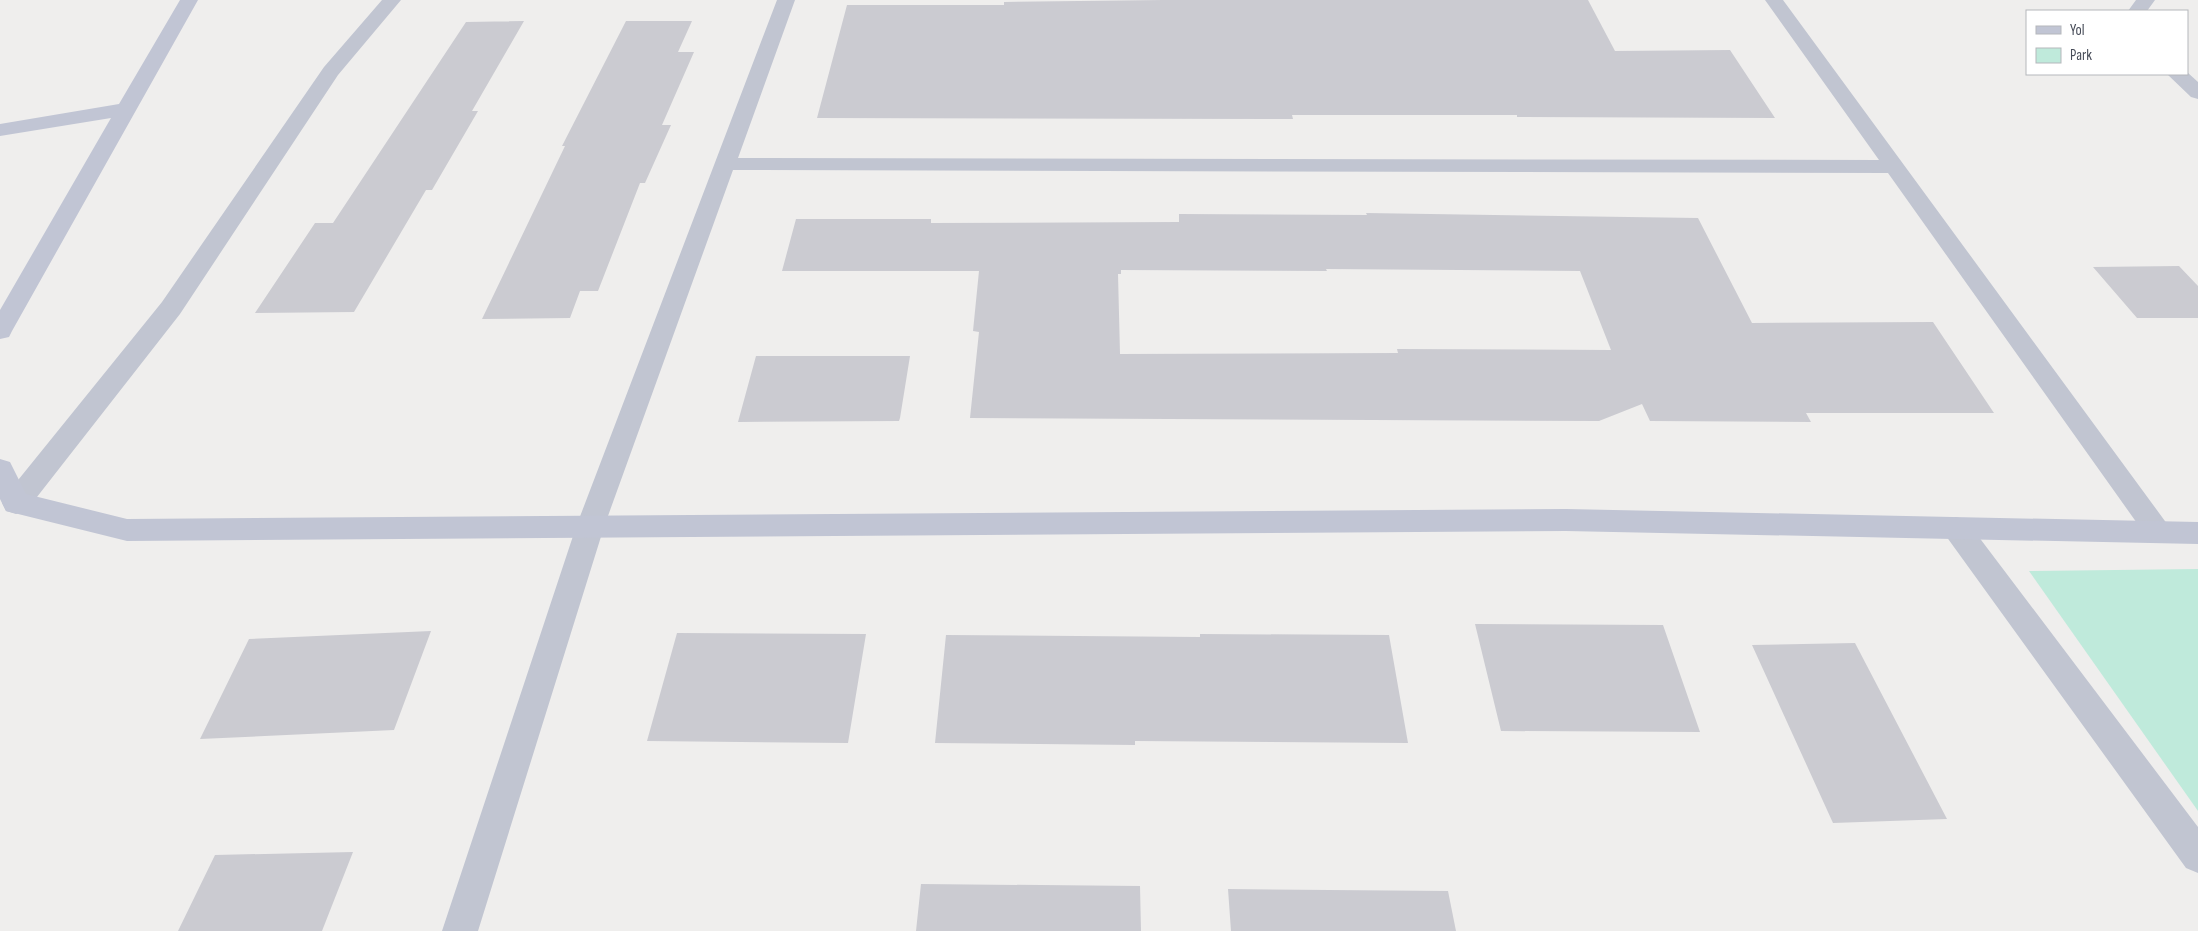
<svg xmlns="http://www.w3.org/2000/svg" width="2198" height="931" font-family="'Sofia Sans Condensed',sans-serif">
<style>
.green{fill:#bfeadb}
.building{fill:#cbcbd1;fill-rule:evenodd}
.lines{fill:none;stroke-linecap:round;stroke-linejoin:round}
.street{fill:#c1c5d1;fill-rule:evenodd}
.secondary{fill:#c1c5d4;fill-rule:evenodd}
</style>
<rect width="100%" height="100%" fill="#efeeed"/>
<path class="green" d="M2198,569V811L2029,571Z"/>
<path class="building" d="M1163,0H1588L1615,51L1730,50L1775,118L1517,117V115H1292L1293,119L817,118L847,5H1004V2Z
M524,21L472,111H478L432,190H426L354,312L255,313L315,223H333L466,22Z
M626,21H692L678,52H694L662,125H671L645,183H640L598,291H580L570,318L482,319L565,146H562Z
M1366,213L1698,218L1752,323L1933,322L1994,413H1806L1811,422L1650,421L1642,404L1599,421L970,418L979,332L973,331L979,271H782L796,219H931V223L1179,222V214L1367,215ZM1326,269L1580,271L1611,350L1397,349L1398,353L1120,354L1118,274H1121V270L1327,271Z
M2179,266L2198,286V318H2137L2093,267Z
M756,356H910L900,418L899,421L738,422Z
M1475,624L1663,625L1700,732L1501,731Z
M431,631L394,730L200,739L249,639Z
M677,633L866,634L848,743L647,741Z
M1200,634L1389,635L1408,743L1135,741V745L935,743L946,635L1200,637Z
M1855,643L1947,819L1833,823L1752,645Z
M353,852L322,931H178L215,855Z
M921,884L1140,886L1141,931H916Z
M1228,889L1448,891L1456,931H1231Z"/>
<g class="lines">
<path class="street" d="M382,0H401L338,75L180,314L26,511L16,514L6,511L2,503L6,495L162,302L324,67Z
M777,0H795L738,158L1879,160L1765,0H1783L2173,532L2169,540L2159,543L2149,540L1888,173L733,170L604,527L478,931H442L576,527Z
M2136,0H2155L2147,11H2128Z
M2187,72L2198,82V99L2191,97L2167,74Z
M1956,517L1966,520L2198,827V873L2186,868L1946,536L1942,528L1946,520Z"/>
<path class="secondary" d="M180,0H198L12,331L9,337L0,339V310L111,118L0,136V124L119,104Z
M0,459L10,462L26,494L127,519L1566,509L2198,522V544L1566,531L127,541L6,511L0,499Z"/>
</g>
<rect x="2026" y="10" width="162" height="65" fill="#ffffff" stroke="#b5b7bc"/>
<rect x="2036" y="26" width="25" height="8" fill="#c1c5d4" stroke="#b5b7bc"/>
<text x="2070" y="35" font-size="15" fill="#474c58">Yol</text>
<rect x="2036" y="48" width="25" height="15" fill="#bfeadb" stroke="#b5b7bc"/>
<text x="2070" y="60" font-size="15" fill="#474c58">Park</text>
</svg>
